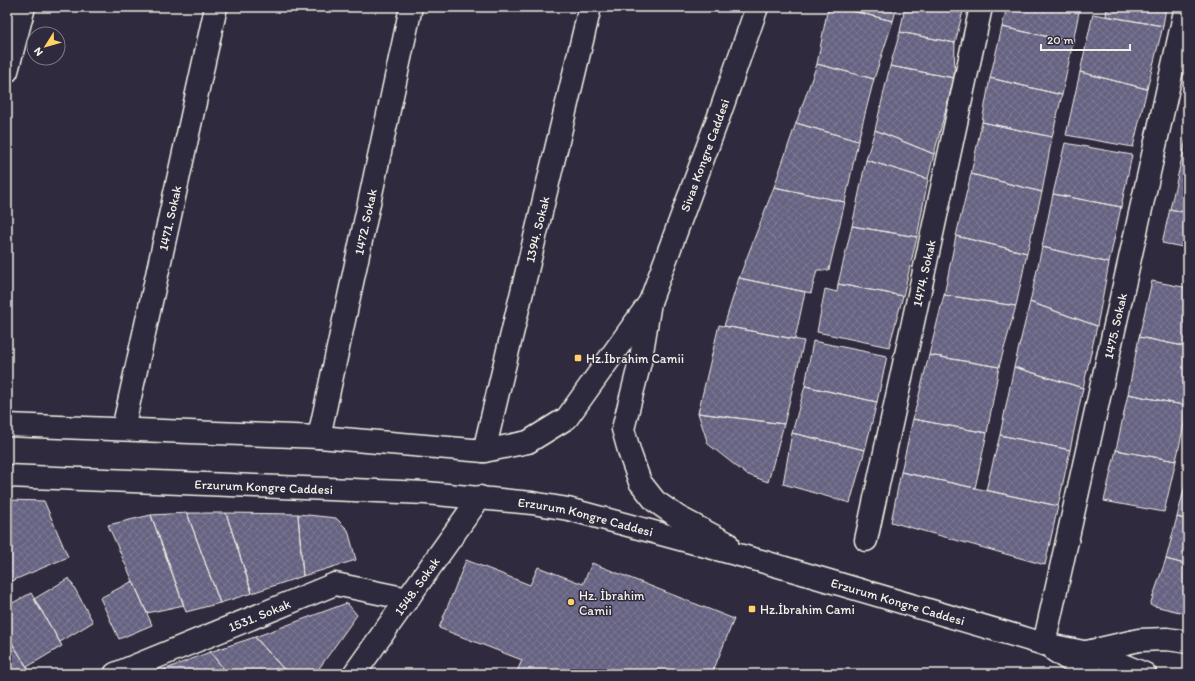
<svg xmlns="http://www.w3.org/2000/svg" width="1195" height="681" font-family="Itim,sans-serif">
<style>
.building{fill:url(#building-cross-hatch);stroke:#f4f1e8}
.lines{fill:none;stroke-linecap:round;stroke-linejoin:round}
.minor-casing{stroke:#f4f1e8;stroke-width:25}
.major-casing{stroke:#f4f1e8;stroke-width:25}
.minor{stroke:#2f2a3d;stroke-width:22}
.major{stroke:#2f2a3d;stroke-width:22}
.poi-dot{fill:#ffd166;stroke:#2f2a3d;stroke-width:1.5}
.labels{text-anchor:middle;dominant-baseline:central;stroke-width:3;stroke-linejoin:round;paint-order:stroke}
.street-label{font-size:13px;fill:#f4f1e8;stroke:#2f2a3d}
.poi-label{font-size:13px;fill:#f4f1e8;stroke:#2f2a3d;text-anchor:start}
</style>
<defs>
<pattern id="building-cross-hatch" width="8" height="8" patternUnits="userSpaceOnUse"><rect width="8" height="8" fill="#666281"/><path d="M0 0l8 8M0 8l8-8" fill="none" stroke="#7c7993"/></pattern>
</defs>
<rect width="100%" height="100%" fill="#2f2a3d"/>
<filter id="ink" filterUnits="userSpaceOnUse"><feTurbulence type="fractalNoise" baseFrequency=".025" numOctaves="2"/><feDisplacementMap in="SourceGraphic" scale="8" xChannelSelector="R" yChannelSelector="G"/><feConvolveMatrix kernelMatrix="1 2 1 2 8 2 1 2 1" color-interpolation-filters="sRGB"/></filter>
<g filter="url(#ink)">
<path class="building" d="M828,7H836L893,21L874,79L817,64Z
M836,7H897L893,21Z
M905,7H964L955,43L900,32Z
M1007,7H1080L1073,42L1002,27Z
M1107,7H1166L1163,26L1106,16Z
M1093,14L1163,26L1147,89L1080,72Z
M1002,27L1073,42L1062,95L990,78Z
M900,32L955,43L954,78L890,66Z
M817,64L874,79L858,141L796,123Z
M890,66L954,78L934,154L875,130Z
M1080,72L1147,89L1133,147L1066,135Z
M990,78L1062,95L1052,137L982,122Z
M982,122L1052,137L1042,192L971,174Z
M796,123L858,141L845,202L774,187Z
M875,130L934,154L928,179L866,160Z
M1186,140L1188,141V213L1170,209Z
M1065,143L1132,155L1121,207L1053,194Z
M866,160L928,179L917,237L852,226Z
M971,174L1042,192L1027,253L956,236Z
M774,187L845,202L829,270H817L811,293L739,278Z
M1053,194L1121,207L1109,263L1042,247Z
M1170,209L1188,213V248L1162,243Z
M852,226L917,237L903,296L838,284Z
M956,236L1027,253L1016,306L944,295Z
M1042,247L1109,263L1097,326L1030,302Z
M739,278L805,292L795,339L724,326Z
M1152,281L1188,288V347L1139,337Z
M838,284L903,296L889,347L817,332L825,289L837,292Z
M944,295L1016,306L999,367L929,355Z
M1030,302L1097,326L1083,388L1014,367Z
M719,325L804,341L784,424L698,413Z
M1139,337L1188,347V406L1128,394Z
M813,341L887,356L877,402L805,386Z
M929,355L999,367L987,433L913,419Z
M1014,367L1083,388L1070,450L1000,435Z
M805,386L877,402L865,450L792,433Z
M1128,394L1188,406L1176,461L1116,450Z
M698,413L784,424L768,482L746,474L708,444Z
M913,419L987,433L975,488L901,472Z
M792,433L865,450L850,503L783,484Z
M1000,435L1070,450L1058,506L986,490Z
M1116,450L1176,461L1164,512L1104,501Z
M901,472L1058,506L1045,565L891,522Z
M1188,474V520L1177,517Z
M7,500L44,501L68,557L7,583Z
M187,513L220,603L186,612L151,515Z
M187,513H226L252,593L220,603Z
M226,513L298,514L303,576L252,593Z
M298,514L336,518L348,530L356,560L303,576Z
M151,515L184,605L147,613L108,525Z
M1177,517L1188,520V565L1166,559Z
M1166,559L1188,565V614L1150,605Z
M466,560L530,585L538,567L583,584L592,563L734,619L712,674H516L522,660L439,628Z
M69,578L93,622L60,642L34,599Z
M133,581L152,625L119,639L100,598Z
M31,593L62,646L27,667L7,635V606Z
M347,603L357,615L315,674H288L255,637Z
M7,635L27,667L31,674H7Z
M255,637L288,674H228L210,652Z
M210,652L228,674H160L158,672Z"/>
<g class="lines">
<defs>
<g id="minor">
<path d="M7,71L24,7"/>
<path id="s1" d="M123,429L216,7"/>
<path id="s2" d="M319,437L411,7"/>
<path id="s3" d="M484,451L590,7"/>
<path id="s4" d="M866,540L981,7"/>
<path id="s5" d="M1044,644L1186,7"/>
<path id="s6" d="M115,674L335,584L408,599"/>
<path id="s7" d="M354,674L480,497"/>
</g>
<g id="major">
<path d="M7,425L319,437L484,451L528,442L567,418L650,302"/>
<path id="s8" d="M7,476L426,493L532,503L568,509L761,561L1044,644L1098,655L1145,674"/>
<path id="s9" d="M727,543L678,517L655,501L640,482L630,454L623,429L641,358L650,302L720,113L757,7"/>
<path d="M1055,651L1091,674"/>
<path d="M1087,652L1139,640L1167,639L1188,642"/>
</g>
</defs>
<use href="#minor" class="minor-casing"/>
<use href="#major" class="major-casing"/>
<use href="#minor" class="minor"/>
<use href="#major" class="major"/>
</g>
</g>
<g class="poi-dot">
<rect x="574" y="354" width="8" height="8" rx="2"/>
<circle cx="571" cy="602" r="4"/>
<rect x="748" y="605" width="8" height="8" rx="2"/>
</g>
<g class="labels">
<g class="street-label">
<text stroke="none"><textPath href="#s9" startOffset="450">Sivas Kongre Caddesi</textPath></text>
<text stroke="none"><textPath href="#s1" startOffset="216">1471. Sokak</textPath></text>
<text stroke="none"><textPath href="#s2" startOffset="220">1472. Sokak</textPath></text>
<text stroke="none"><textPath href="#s3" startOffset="228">1394. Sokak</textPath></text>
<text stroke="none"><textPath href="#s4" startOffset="273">1474. Sokak</textPath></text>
<text stroke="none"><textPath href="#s5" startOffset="326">1475. Sokak</textPath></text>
<text stroke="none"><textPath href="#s8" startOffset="257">Erzurum Kongre Caddesi</textPath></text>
<text stroke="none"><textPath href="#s8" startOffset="581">Erzurum Kongre Caddesi</textPath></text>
<text stroke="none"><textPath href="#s7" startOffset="108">1548. Sokak</textPath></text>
<text stroke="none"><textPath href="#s8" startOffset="905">Erzurum Kongre Caddesi</textPath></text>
<text stroke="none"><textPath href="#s6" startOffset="156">1531. Sokak</textPath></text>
</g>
<g class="poi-label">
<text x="586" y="358">Hz.İbrahim Camii</text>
<text x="579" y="595">Hz. İbrahim<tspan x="579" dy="15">Camii</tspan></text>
<text x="760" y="609">Hz.İbrahim Cami</text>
</g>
</g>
<rect width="1195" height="681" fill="none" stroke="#2f2a3d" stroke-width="24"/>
<rect x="12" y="12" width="1171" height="657" fill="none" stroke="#f4f1e8" stroke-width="1.5" filter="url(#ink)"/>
<g transform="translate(46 46) rotate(233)"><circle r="19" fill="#2f2a3d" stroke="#7e7a81"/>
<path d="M0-3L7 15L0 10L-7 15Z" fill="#ffd166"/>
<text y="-6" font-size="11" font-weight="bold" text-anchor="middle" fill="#f4f1e8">N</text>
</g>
<path d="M1041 44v6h89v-6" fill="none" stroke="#f4f1e8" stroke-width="2"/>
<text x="1047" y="44" font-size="12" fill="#f4f1e8" stroke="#2f2a3d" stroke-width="3" paint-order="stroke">20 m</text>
</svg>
